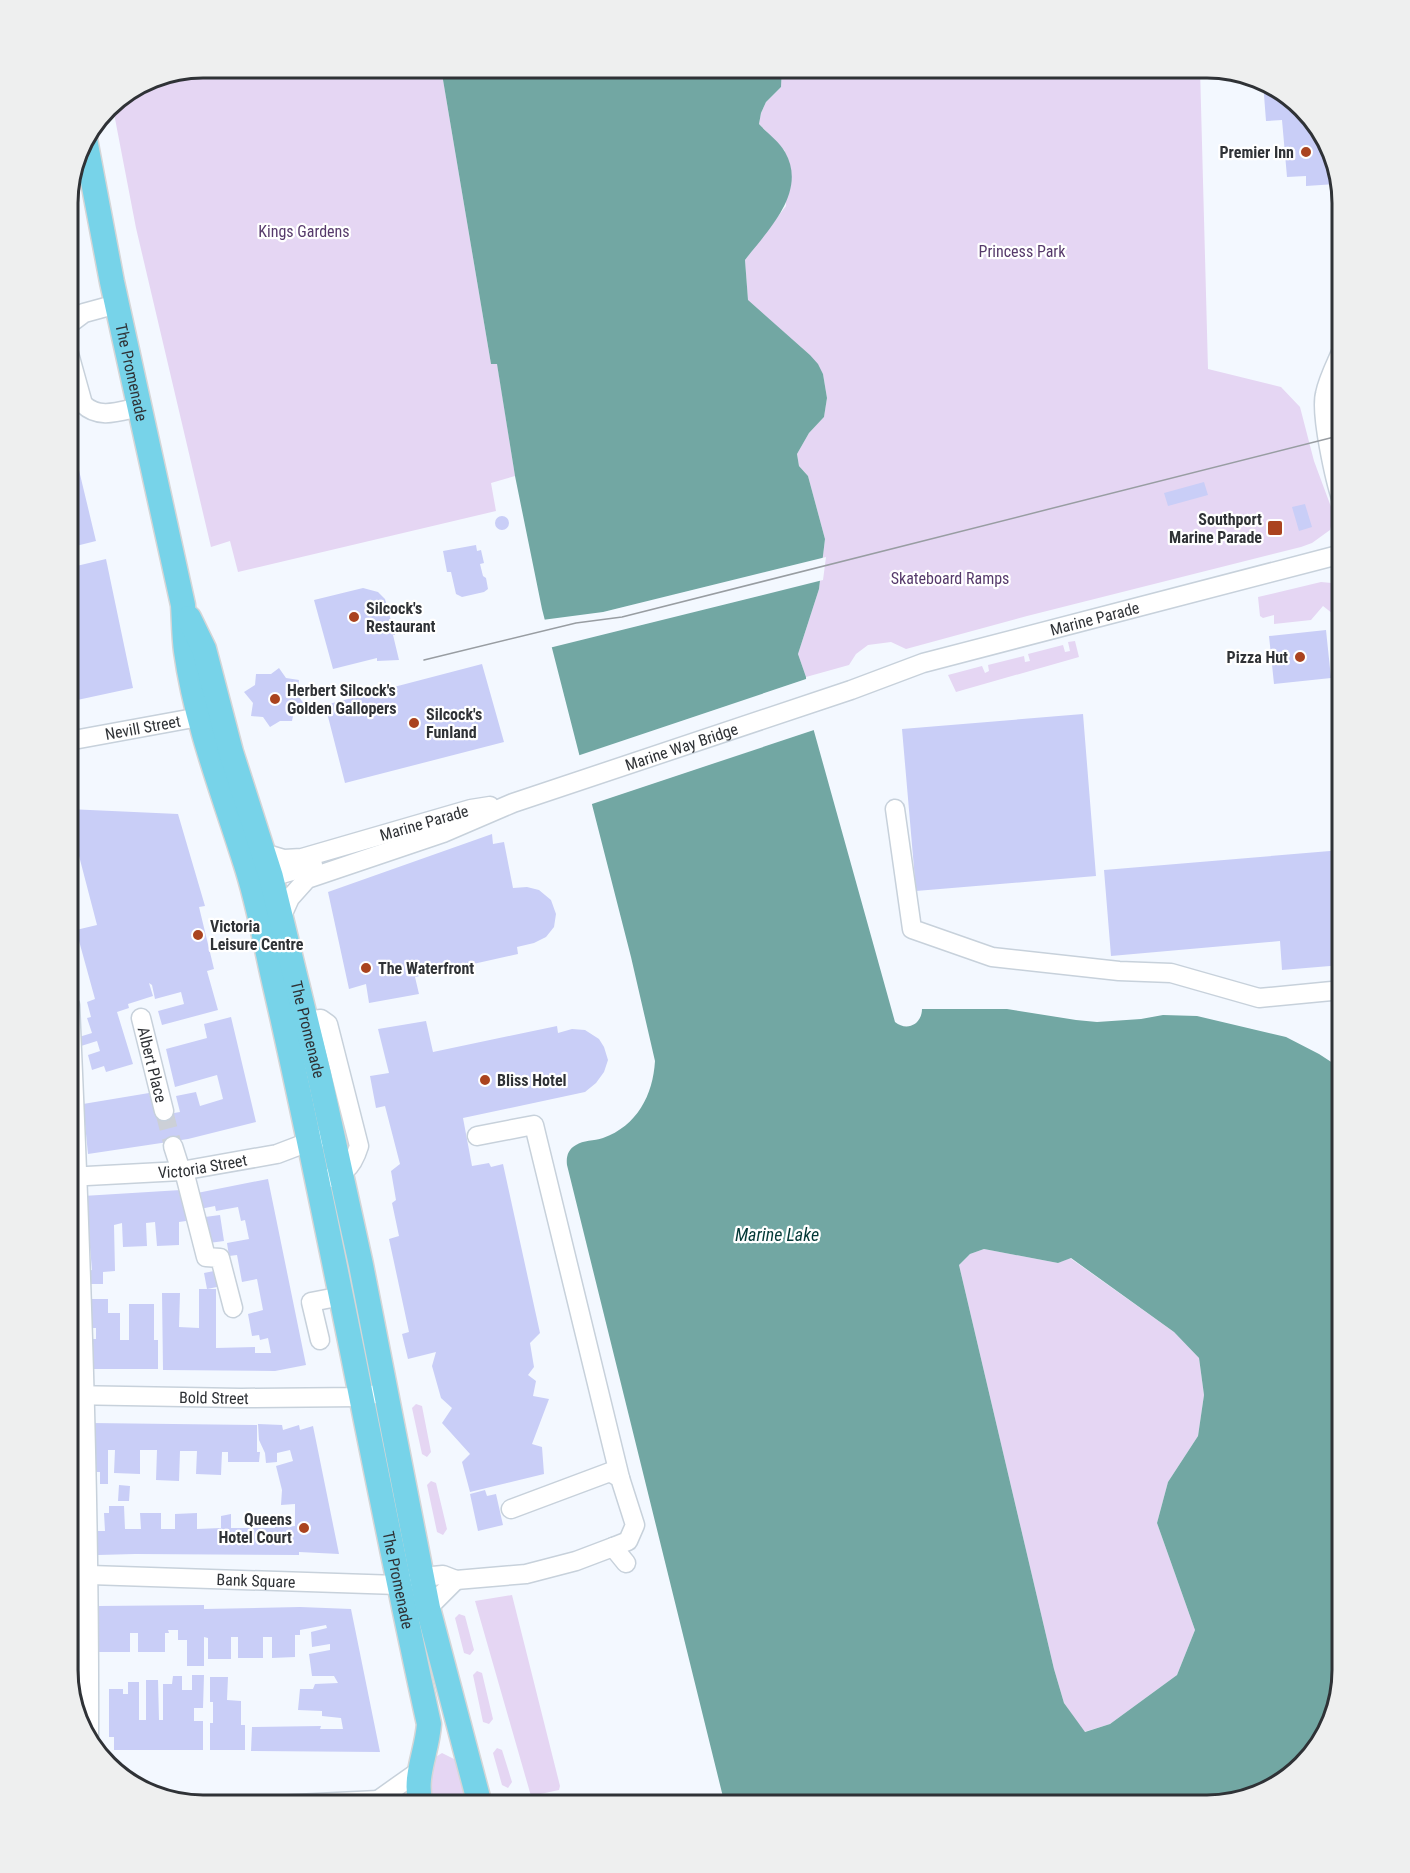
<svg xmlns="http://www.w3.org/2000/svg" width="1410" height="1873" font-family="'Roboto Condensed',sans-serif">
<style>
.green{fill:#e5d6f3}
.water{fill:#72a7a3;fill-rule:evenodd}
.pier{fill:#f3f8ff}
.building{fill:#c9cef7}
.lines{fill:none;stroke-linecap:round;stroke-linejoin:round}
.minor-tunnel{stroke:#ccd0d7;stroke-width:18;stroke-dasharray:18 9;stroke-linecap:butt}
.minor-casing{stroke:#c7d1db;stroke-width:21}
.major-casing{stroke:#d5d6d7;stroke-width:27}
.minor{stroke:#fff;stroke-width:18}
.major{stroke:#77d3e9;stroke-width:24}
.tram{stroke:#989da2;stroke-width:1.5}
.poi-dot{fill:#aa431f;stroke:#fff;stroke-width:2}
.labels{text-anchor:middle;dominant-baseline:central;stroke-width:4.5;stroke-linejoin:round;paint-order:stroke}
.poi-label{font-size:16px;font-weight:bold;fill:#2f3236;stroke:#fff;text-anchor:start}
.park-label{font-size:16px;fill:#563a6b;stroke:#fff}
.street-label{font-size:16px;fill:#2f3236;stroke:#fff}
.water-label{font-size:18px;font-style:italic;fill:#043937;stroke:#fff}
.rim{fill:none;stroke:#2f3236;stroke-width:3}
</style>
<rect width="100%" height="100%" fill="#f3f8ff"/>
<path class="green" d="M203,68H441L491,364L497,363L515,476L491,483L496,511L238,572L230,541L211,547L136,228L112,103L152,78Z
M782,68H1200L1208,369L1281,387L1300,407L1314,461L1334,515L1330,530L1312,543L1301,547L1027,616L906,649L891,642L868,645L856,654L849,665L806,677L798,654L819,589L825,539L808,476L799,466L797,454L809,433L824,417L827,398L823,374L810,355L748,301L745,260L786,206L785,151L759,124L761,113L766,102L781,87Z
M1321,582L1342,584V621L1323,606L1311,620L1274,624V615L1263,618L1260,616L1258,597Z
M1075,641L1079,657L956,692L948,675L982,666L985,673L989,671L988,665L1024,656L1025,662L1030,661L1028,654L1063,645L1065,652L1070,651L1068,642Z
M984,1249L1058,1263L1070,1258L1174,1332L1199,1358L1204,1395L1198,1436L1168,1482L1157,1523L1195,1630L1177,1675L1110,1724L1084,1732L1064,1703L1054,1669L959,1265L970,1254Z
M416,1404L422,1406L431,1452L427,1457L422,1454L412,1408Z
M431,1481L436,1483L447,1529L443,1535L437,1532L427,1485Z
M512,1595L560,1786L559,1790L531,1796L475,1601Z
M459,1614L465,1616L474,1650L470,1655L464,1653L455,1618Z
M477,1671L482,1673L493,1719L489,1724L483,1722L473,1675Z
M497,1748L502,1750L512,1782L508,1788L502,1785L493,1753Z
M442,1753L458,1761L470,1805H434L429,1784L434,1758Z"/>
<path class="water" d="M441,68H544L550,73H569L575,68H782L781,87L766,102L761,113L759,124C767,133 779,141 785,152C808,192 767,231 745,260L748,300L810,355L818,364L823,374L827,398L824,417L809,433L797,454L799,466L808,476L825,539L819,589L798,654L806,677L807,706L895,1022C907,1032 922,1024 922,1009H1007L1076,1020L1097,1022L1141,1019L1163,1015L1197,1016L1286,1037L1319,1054L1342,1069L1340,1080L1342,1089V1670L1324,1737L1282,1783L1207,1805H725L567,1165C566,1157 568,1149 576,1145C583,1140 594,1141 603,1138C637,1126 653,1095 655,1061L631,957L542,609L515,476L497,364H491ZM984,1249L1058,1263L1071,1258L1174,1332L1199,1358L1204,1395L1198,1436L1168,1482L1157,1523L1195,1630L1177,1675L1110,1724L1085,1732L1064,1703L1054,1669L959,1265L970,1254Z"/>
<path class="pier" d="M826,557L823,580L549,648L542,620L603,612Z
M809,678L810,705L817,729L589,805L577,756Z"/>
<path class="building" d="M1263,82L1275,86L1320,128L1336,184L1306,186V176L1287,177L1282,120L1266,121Z
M71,437L96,541L68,548V438Z
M1204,482L1208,495L1168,506L1164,493Z
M1305,504L1312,527L1299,531L1292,507Z
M495 523a7 7 0 1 1 14 0a7 7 0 1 1-14 0Z
M476,545L477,551L481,550L484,563L480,564L483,576L486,578L488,589L484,592L462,597L456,594L451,572H447L443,551Z
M106,559L133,688L68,702V654L78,652L68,603V568Z
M363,588L378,592L385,599L395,635H393L399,660L377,661V658L333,669L314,600Z
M1326,630L1331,678L1274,684L1269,636Z
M482,664L504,742L345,783L325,705Z
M279,668L286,678L299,680L297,694L304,704L294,711L292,721H280L270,727L263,717L251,716L253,703L244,692L255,685L256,674H271Z
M1083,714L1096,876L916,891L902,729Z
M68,809L178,814L205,906L199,907L214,969L207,971L218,1010L162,1025L158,1011L184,1004L181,992L155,999L152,985L149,983L153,996L128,1004L129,1008L117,1012L133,1064L106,1072L104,1066L92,1070L88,1055L100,1051L97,1041L81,1046L79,1037L92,1033L87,1018L91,1017L87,1002L95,999L76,930L97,925L78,852H68Z
M492,834L493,844L504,842L513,888L527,887L539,890L551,900L556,914L554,927L546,937L534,943L517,947L518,954L415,977L419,994L369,1003L366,984L349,989L328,892Z
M1342,850V965L1282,970L1280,941L1111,956L1104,870Z
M231,1017L256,1122L188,1139L88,1154L83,1104L149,1093L156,1116L180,1112L176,1096L196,1092L200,1106L223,1099L217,1075L175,1087L166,1049L207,1038L204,1024Z
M426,1021L433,1052L557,1026L558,1033L572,1029L585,1030L599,1039L604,1047L608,1060L604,1072L596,1083L585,1092L463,1118L472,1166L489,1163L491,1167L503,1164L540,1333L530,1343L534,1367L528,1375L536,1381L533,1396L549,1399L532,1444L542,1447L544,1474L470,1492L462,1462L470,1454L442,1423L452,1408L441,1398L432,1366L436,1352L408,1359L402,1334L409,1332L389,1239L399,1236L392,1203L396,1200L391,1171L400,1164L385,1106L376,1108L370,1076L389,1073L378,1029Z
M268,1179L306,1365L275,1371L163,1370L162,1293H180L179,1327L199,1328V1289H216V1348L255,1347V1353H271L268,1338L260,1340L259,1335L252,1336L248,1314L263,1310L257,1279L242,1282L237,1255L229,1256L227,1243L249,1239L245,1220L241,1221L238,1207L216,1211L215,1206L185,1212L186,1221L179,1222V1245L157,1246L155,1222L146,1223L147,1246L123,1247L122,1223L114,1225L115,1271L103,1272V1284H86V1271L92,1270L88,1225L85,1224L83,1196L181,1190L182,1196Z
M220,1215L224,1241L209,1243L205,1217Z
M219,1270L222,1286L207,1289L204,1273Z
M90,1299H108V1313H120V1340H129V1304H154V1340H158V1369H89V1339H96V1328H90Z
M91,1423L257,1425V1452H260L259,1462H228V1452H222L221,1475L196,1474L197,1451H180L179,1481L156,1480L157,1450H140V1474L114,1473L115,1450H108V1484H100V1472H91Z
M258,1424L282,1425L283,1430L299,1425L300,1430L313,1426L339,1554L299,1552V1555L135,1554L98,1555L97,1531H105L104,1513H109V1506H124L125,1529H141L140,1513H161V1529H175V1514L197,1513V1529L221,1528V1516L231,1514V1528H275L276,1522H283L284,1527L295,1526V1504L281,1505L282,1490L276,1466L293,1461L290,1450L277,1453V1462L266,1463L265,1453L259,1440Z
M119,1485L130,1486L129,1501H118Z
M485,1490L487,1496L496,1494L503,1525L478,1531L470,1494Z
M204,1605V1609L300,1607L351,1609L380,1752L251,1751L252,1727L321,1726L320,1729H343L341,1718L322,1716V1711L298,1710L300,1689H313L315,1684L338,1683L334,1676H312L309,1654L330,1650V1644L312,1647L311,1632L327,1628L326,1625L300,1630V1635H295V1657L272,1658V1637H263V1658H238V1637H231V1659H208V1638L204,1637V1666H187V1640H178V1630H168L169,1633H165V1652H138V1633H130V1652H99V1606Z
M192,1675H204L203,1708H194V1721H203V1750H114V1737H109V1689H123V1694H128V1682H139V1720H146V1680H158L159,1720H163V1684H172L173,1676H182V1690H192Z
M210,1677H228L227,1700L241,1701V1725H245V1750H210V1723H213V1702H210Z
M677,1798L679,1805H650Z"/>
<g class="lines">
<path class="minor-tunnel" d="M164,1111L173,1146"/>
<defs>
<g id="minor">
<path d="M68,325L84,313L117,304"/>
<path d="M68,350L83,404C99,420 120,411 140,407"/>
<path d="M1342,501C1335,481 1320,413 1325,394C1328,379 1336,364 1342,350"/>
<path id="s1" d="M68,741L210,715"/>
<path d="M895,809L912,929L992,957L1119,971L1171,973L1259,998L1342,990"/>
<path id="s2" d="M260,860L264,853L284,859L302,858L471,809L490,806"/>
<path d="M259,874L271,877L313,865"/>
<path id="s3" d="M280,920L290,898L307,879L443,833L513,803L851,690L923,663L1342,554"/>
<path d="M68,1002L70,1005C81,1250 90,1496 89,1742"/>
<path id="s4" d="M141,1018L164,1111"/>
<path d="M295,1022L321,1019L328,1024L359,1146C351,1172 342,1174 318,1182"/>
<path d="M477,1136L534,1125L620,1478"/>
<path d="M173,1146L181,1171"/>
<path d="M184,1171L206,1257L220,1258L233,1308"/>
<path id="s5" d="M68,1177L181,1171L277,1154L319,1138"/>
<path d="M320,1340L311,1302L342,1296"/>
<path id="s6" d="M68,1395L241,1398L361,1397L386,1392"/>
<path d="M511,1509L610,1472L620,1478L635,1525L628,1541L613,1547"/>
<path id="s7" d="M90,1575L398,1585L422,1577L443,1575L456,1580L526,1574L576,1561L613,1547L626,1563"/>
<path d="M428,1608L456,1580"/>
<path d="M378,1800L419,1771"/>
<path d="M276,1805L378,1800L389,1805"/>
</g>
<g id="major">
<path id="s8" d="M85,139L112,282L183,605C184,620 184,636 186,651C196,724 223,792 245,862C259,904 266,948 276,990C332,1234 375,1480 429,1724C427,1753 413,1777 421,1805"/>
<path id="s9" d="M189,618L204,649L231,752L271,877L319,1074L361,1265L428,1608L480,1805"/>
</g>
</defs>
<use href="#minor" class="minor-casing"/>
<use href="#major" class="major-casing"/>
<use href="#minor" class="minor"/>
<use href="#major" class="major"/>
<path class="tram" d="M424,660L576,623L622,617L1342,435"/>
</g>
<g class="poi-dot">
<circle cx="1306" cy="152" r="6"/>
<rect x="1267" y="520" width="16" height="16" rx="3"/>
<circle cx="354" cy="617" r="6"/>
<circle cx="1300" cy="657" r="6"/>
<circle cx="275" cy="699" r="6"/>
<circle cx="414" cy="723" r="6"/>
<circle cx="198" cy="935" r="6"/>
<circle cx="366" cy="968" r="6"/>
<circle cx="485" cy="1080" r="6"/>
<circle cx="304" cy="1528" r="6"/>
</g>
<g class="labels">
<g class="poi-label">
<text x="1294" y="152" text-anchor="end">Premier Inn</text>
<text x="1262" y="519" text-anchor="end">Southport<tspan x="1262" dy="18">Marine Parade</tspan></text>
<text x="366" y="608">Silcock's<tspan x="366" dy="18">Restaurant</tspan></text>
<text x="1288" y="657" text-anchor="end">Pizza Hut</text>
<text x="287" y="690">Herbert Silcock's<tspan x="287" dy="18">Golden Gallopers</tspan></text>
<text x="426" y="714">Silcock's<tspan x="426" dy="18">Funland</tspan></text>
<text x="210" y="926">Victoria<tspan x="210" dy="18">Leisure Centre</tspan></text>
<text x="378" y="968">The Waterfront</text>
<text x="497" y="1080">Bliss Hotel</text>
<text x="292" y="1519" text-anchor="end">Queens<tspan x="292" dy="18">Hotel Court</tspan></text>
</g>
<g class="park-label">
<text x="304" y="231">Kings Gardens</text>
<text x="1022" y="251">Princess Park</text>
<text x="950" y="578">Skateboard Ramps</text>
</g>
<g class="street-label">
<text stroke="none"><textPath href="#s8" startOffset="238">The Promenade</textPath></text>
<text stroke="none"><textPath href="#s3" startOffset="880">Marine Parade</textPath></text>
<text stroke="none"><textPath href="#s1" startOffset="76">Nevill Street</textPath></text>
<text stroke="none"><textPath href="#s3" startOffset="447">Marine Way Bridge</textPath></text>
<text stroke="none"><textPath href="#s2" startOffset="174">Marine Parade</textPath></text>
<text stroke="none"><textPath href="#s9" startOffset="429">The Promenade</textPath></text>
<text stroke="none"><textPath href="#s4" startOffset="48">Albert Place</textPath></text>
<text stroke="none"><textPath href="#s5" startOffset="135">Victoria Street</textPath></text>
<text stroke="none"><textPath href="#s6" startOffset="146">Bold Street</textPath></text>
<text stroke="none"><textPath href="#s7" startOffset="166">Bank Square</textPath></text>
<text stroke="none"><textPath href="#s8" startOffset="1476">The Promenade</textPath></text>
</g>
<g class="water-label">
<text x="777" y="1234">Marine Lake</text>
</g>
</g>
<path d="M0 0H1410V1873H0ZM203 78H1207A125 125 0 0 1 1332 203V1670A125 125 0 0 1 1207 1795H203A125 125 0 0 1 78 1670V203A125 125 0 0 1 203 78Z" fill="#eeefef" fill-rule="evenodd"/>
<path class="rim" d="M203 78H1207A125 125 0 0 1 1332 203V1670A125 125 0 0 1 1207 1795H203A125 125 0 0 1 78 1670V203A125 125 0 0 1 203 78Z"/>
</svg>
